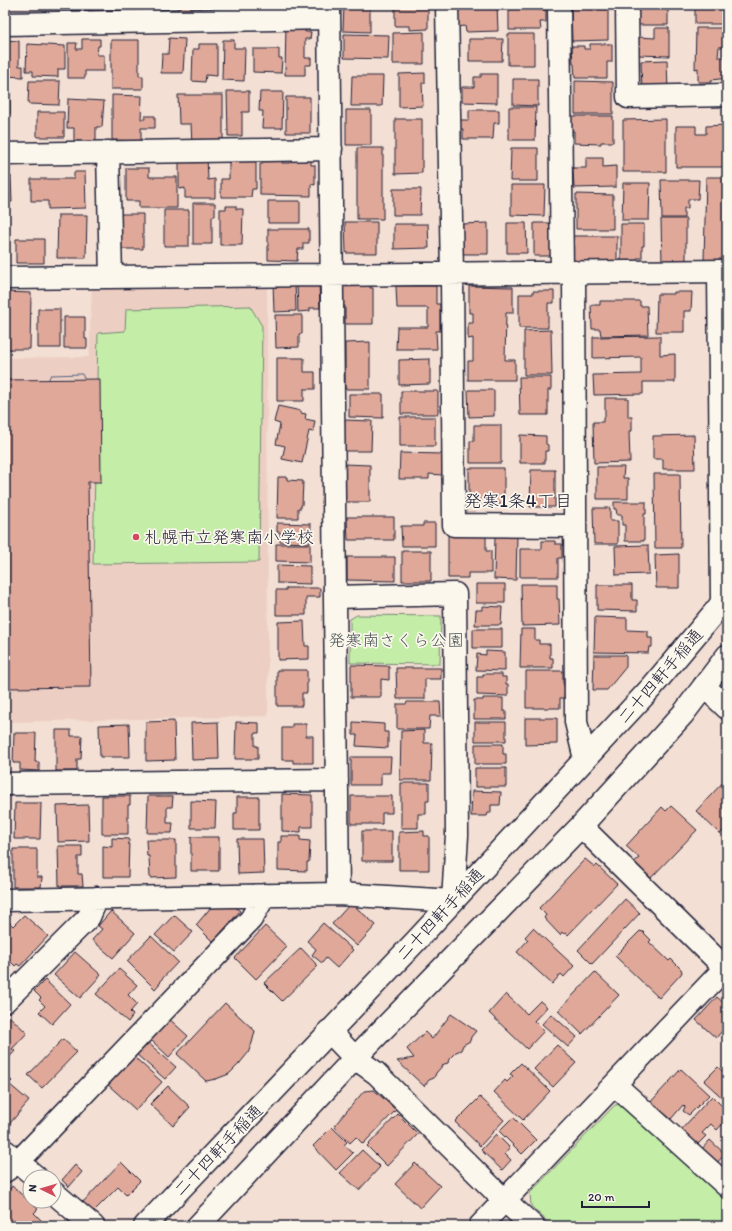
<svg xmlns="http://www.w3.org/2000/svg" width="732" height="1231" font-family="Itim,'Klee One',sans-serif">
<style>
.built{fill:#edcec2}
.green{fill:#c4eda8;stroke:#738872}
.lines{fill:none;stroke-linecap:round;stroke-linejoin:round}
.shore{stroke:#4f6283;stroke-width:1}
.building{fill:#e0a899;stroke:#22223b}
.minor-casing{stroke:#22223b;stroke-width:25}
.minor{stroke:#fbf7ec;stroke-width:22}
.poi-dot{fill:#d1495b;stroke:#fbf7ec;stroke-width:1.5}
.labels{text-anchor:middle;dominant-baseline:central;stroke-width:3.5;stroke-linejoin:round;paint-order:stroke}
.poi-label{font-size:17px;fill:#22223b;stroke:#fbf7ec;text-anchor:start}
.park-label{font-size:17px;fill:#4a5556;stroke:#fbf7ec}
.street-label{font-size:17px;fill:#22223b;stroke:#fbf7ec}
.neighbourhood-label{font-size:18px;fill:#22223b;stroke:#fbf7ec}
</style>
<rect width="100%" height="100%" fill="#f3dfd3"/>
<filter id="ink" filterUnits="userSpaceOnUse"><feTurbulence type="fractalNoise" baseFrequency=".025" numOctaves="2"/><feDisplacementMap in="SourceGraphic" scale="8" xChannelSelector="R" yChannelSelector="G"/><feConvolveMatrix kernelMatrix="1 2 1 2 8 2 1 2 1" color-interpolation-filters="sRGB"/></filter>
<g filter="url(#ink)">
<path class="built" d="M267,287L268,716L5,722V358L89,357L92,289Z"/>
<path class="green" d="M250,306L262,326L259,562L93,564L98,333L125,331L126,309Z
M357,615L441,616L440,664L350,663V619Z
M623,1104L727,1202V1226H552L531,1206L530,1193L615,1105Z"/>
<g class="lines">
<path class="shore" d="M49,379L50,376L51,375L82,374L84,378"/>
</g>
<path class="building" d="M68,5H93L92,10H68Z
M144,5H155V11H144Z
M178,5H200V12H178Z
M250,5H268L267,11H250Z
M344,5H370V32L343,31Z
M395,5H428V29L409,30V26H395Z
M468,5H497L498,31L466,32L465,26L455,27V8L468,7Z
M509,5H540V10H546V22H540L541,30H509Z
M637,5H665V10H668V25H637Z
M695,5H727V24H695Z
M571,7H590V9H608V40L572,41Z
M286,23H305V32H311L310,39H305V58H311V65H305V75H285Z
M655,28H669V56L637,55V37L655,38Z
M696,28H727V47H719L718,57H727V89V78L712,80V82H698V68L695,69Z
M424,32V64H393V33Z
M344,34L389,35L388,59L344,58Z
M508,34H534V65H508Z
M169,38L185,39L183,73H161L162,54H168Z
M82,39H100V46H98L97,55H104V71H85V78H68V43H77L76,49H82Z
M469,39H503L502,61H469Z
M5,40L19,41V66H23V77L5,76Z
M111,40H139V76H143V89H111Z
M223,40H234V48H245L244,81L222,80Z
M27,44L65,46V69H58V77L33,76V71H26Z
M199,44H217V76L206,75L205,82L192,81L193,49H199Z
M590,44H612V62H607V78H575L574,64H573L572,46H584V49H590Z
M253,49H279V58H282L281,73L253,72Z
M667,60L668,91L642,92L641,61Z
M425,73V83H422L423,106L399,107V74Z
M481,74H497V103L462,102V87H474V77H481Z
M352,76H383L382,106H351Z
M513,79H538V106L513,105Z
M5,80H10V114H5Z
M29,81H60L59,105L28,104Z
M575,81L613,82V114H575Z
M227,91H249V112H242V136H228Z
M260,92H283L282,128H262L263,111H259Z
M112,95L142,96L141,119H145V116H155V128H141V141L112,140Z
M178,95H223V144L192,145L191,124H179Z
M286,97H310V133H286Z
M68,99L104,101L102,127H96V142L74,141V128H67Z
M509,107H536L535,140H509Z
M346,110H371V145H346Z
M469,110H499V123H494L493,139H463V129H459V120H469Z
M37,112H64V137H37Z
M571,116H613V142H601V144L574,143V131H571Z
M395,119H422V173L395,174Z
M666,119V172H623V120Z
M725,125L726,167H676V126H696V134H706V126Z
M357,148H383V219H357Z
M511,148H538V181H510Z
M290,155L311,156V165H315V185L311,184V196L260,195V164H263V160H282V163H290Z
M179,157H207L208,180L215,179V198H185V188L179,189Z
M229,157H256V189H252L251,197H221V179H229Z
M586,158H603V167L616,166V187L574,188L573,168H586Z
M126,168H149V177H177V208H139V201H126Z
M74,172H85L86,208L48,209V201H31V179H74Z
M5,176H11L12,202H5Z
M706,177H727V261H704Z
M661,180H699L698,199H688V208H684V218H662Z
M623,183H650L649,220H622Z
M511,185H545L544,216L511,215Z
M393,189H421L420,215H393Z
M576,194L613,195V229H576Z
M268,201H300V223H268Z
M193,203H215V216H212V244H193Z
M226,206H236V209H243L242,245H220V209H226Z
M164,210H189V246H164Z
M117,214H143V249H117Z
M58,215H87L86,258H57Z
M661,219H686V263H662Z
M345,222H377V253H346Z
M488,223V254H460V224Z
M507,223H526L527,253H507Z
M534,223H552V256H534Z
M394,224H428L429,248L394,249Z
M621,224H644V246H642V258H637V263H621Z
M268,229H309V243H303V249H298L297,261L268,260Z
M571,236H617V262H571Z
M16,239H44V263H16Z
M337,281H370V288H373V324H345V306H337Z
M295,282L296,311L274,312L273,283Z
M297,282H319L320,308H310V311L298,312Z
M396,286H436V304H440V331H436L437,349H396L397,327H428V308H397Z
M469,286L513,287V313H506L505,360H515V380H468V361H473V338L468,339V323H473V313H469Z
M533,291H554V303H548V328H519V294H533Z
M6,292L31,293L30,349H5Z
M674,292H692L691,311H684V332H656L657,294H674Z
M600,301H640V306H647L648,335L601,336L600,329H592L591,305H600Z
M38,309H60V348H38Z
M275,315H302V334H299V347L276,348Z
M64,317H85V339H87V348H64Z
M551,330L552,375H524V331Z
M660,336V355L675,354V382H643V394L594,395L593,375L641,374V357L593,358V337Z
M370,342V389H345V343Z
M277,358H304V372H315V389H304V401H277Z
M430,359V384L399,385V360Z
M519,377H551V390H548V415H520Z
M100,379L101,482H88L91,687L5,688V380Z
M468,390H494V416L469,417Z
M401,391H438V414H401Z
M349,394H383V418L349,417Z
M605,398H628V417H632V431H629L630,462L594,463L593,422H603V418L605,417Z
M278,406L301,411V413L306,414L305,419L315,421L313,432L309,431L302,463L282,459L285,446L276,444L280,424L274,422Z
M400,417H435V446H400Z
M343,420L372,421L371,451H343Z
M474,425H501V463H470V441H474Z
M520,435L546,436V444L548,445V451H545V463H520Z
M694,435L695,469H663V459H653V436Z
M400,453L443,454L442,475L429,474V479H399Z
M343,464L370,465V502H343Z
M597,467H624L623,478H628V499H597Z
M469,468H504V504H469Z
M531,470H555V507H530Z
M654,474H680L681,548H655Z
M278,477H287V480L303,481L302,505H301V508H298V518H277Z
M614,502H646V514H644V541H625V525H622V515H617L616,509H614Z
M593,508H610V521H618V544H594Z
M347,517H394V540H348Z
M277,523L311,524L310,543L280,542V532H277Z
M423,523H435V546H402L401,526H423Z
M448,534H486V551H491V573H468V578H448Z
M495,536H517L516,580L494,579Z
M542,541H555V544H562V558H558V577H520V549H542Z
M276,544H310V562L276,561Z
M648,545L649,574L616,575L615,546Z
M402,551H431V581H402Z
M679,554V588H656L655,555Z
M347,557H395V581L347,580Z
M277,565L310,566V584L277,583Z
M476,584H505V603H476Z
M521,584H557V599H559L560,625L522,626Z
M597,585H632V600H637V611L597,610Z
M286,588H320V597H306V615H276V590H286Z
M482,606L502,607L501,625H475L476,610H482Z
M595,617L627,618V630L648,631V638H652V647H649L648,653L594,652Z
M304,621L305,646H309V659L278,660V622Z
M473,629H502V648H473Z
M521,629H535V640H539V644H550V658H553V668H520Z
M486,651L505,652V671L476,670L477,654L486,655Z
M594,655H626V667L607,690H593Z
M351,665L389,666V680L381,679V697H351Z
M396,668H441V679H425V699H397Z
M277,670H307V693H302V706H277Z
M526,671H563V683L565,689L564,698H560V708H526Z
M483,674H502V677H506V684H508V696L477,695V677H483Z
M483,698H503V711H506V719H474V700H483Z
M407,702H440L441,716H430L429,729H397V704H406Z
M525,718H557V744L525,745Z
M174,721L175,760L146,761V722Z
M218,722L219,759L192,760L191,723Z
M236,722L259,723V733H255V746H258V759H235Z
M353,722L384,724V732H388V748L356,746L357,735H353Z
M475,722H506V741H475Z
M129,724L130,757H100L99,725Z
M292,724H306V736H313V763H293V760H282V728H292Z
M56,730H71V736H82L81,759H77V771H56Z
M424,730V743H432L431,780H400L401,731Z
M14,733H36L35,762H39V771L20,770V763H13Z
M475,744H503V754H506V764H475Z
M351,757H391L390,773H381V785H351Z
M475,768H506V787H475Z
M727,778V827L720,834L696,811Z
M401,783H429V801H426V814H418V828H401Z
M472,791L501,792L500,805H491V813H488L487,816H471Z
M282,794L312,795V827H301V832L282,831Z
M102,796H130V805H128V834H102Z
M148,796H173L172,807H167V823H173L172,833H147Z
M351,796H392V813H382V824H351Z
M237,797H259V830H234V813H237Z
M191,801L216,802L215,828H191Z
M15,803H41L40,839H14Z
M88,805L89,841L58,842L57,806Z
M671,806L697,830L650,879L633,863L639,858L626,846L662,807L666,811Z
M362,831H392V861H362Z
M424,831V836H429V870H399V832Z
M281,836H300V840L310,841L309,862H307V871L278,870V842H281Z
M191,837H219V871H191Z
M112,838L129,839L128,877H103V846L112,847Z
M237,839H263L264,873L238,874Z
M146,840H176V877L150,878L149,856H147Z
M58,846H82V857H78V874H82L83,886H59Z
M13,849H37V877H42L41,887H13Z
M585,859L595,867L597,865L617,884L568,935L566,933L564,934L562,932L560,935L544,918L546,915L539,908Z
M625,899L640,913L592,964L578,950Z
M351,903L376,925L357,946L332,924Z
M213,905H233L240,911L213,942L196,925Z
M111,911L135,933L113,958L92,940L102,929L98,926Z
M24,915L48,936L20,966L17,964L15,966L5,956V918L13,926Z
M174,915L193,932L174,952L155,935Z
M323,923L353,950L337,968L326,958L322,963L312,955L316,949L307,941Z
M265,926L287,947L256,979L235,958Z
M533,928L574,966L564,977L561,974L552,984L517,952L528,940L525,937Z
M640,931L643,932L651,940L649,942L669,961L671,959L681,969L682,972L681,974L659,998L615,956Z
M151,936L178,962L160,981L161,982L155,989L127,961Z
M301,948L318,966L282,1001L264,983Z
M75,952L101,975L80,998L54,975Z
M119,969L137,985L128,995L137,1004L130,1012L133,1015L128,1022L96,994Z
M595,972L619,995L582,1034L558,1011Z
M45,980L70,1004L52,1024L39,1012L45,1006L39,1000L41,998L34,991Z
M506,994L527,1014L540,1001L547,1007L534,1021L544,1031L527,1049L489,1013Z
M717,997L727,1006V1025L716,1038L696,1020Z
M225,1003L255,1031L252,1043L248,1053L239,1064L229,1074L216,1079L206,1081L177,1054Z
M451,1014L476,1031L471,1037L470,1041L463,1045L461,1050L456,1052L449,1059L448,1063L444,1064L436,1073L434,1078L429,1080L424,1086L397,1061L414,1058L407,1049L425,1032L432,1039Z
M551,1014L577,1037L568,1047L542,1024Z
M9,1016L27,1033L12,1049L15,1051L5,1062V1020Z
M167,1017L188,1036L169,1057L149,1038Z
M63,1039L77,1052L42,1088L28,1075Z
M147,1042L176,1067L165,1079L136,1054Z
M557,1045L576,1063L553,1087L534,1069Z
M131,1054L162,1082L136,1110L105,1082Z
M521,1063L550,1091L523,1120L494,1092L505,1080L507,1082L513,1076L510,1074Z
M718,1067L724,1073L727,1070V1102L704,1081Z
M681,1069L709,1095L689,1115L683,1111L685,1107L683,1105L671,1119L665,1114L661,1119L647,1106Z
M6,1075L12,1081L9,1084L29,1101L5,1129Z
M168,1086L190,1107L173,1126L150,1104Z
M374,1090L396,1110L363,1144L356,1137L350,1143L334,1126L364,1091Z
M712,1096L727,1111V1119L717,1130L711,1124L702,1133L706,1136L696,1146L680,1131Z
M480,1097L504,1120L480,1146L455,1122Z
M398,1114L418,1134L387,1166L367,1146Z
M513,1117L536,1140L522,1154L499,1131Z
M332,1127L347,1142L344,1145L353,1153L336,1170L313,1146Z
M496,1134L510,1148L505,1154L511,1160L502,1170L481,1150Z
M710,1140L725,1154L714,1166L699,1152Z
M362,1150L380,1167L359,1190L340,1173Z
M121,1162L140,1181L126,1195L118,1187L93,1212L83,1202Z
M415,1163L440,1186L420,1208L395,1184Z
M75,1165L82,1172L69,1187L62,1180Z
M12,1186L38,1209L34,1213L47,1226H5V1194Z"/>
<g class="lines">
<defs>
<path id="minor" d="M329,5L338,894
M447,5L452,274L454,525L575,526
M559,5L562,272
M627,5L628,97L727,95
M5,24L329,18
M108,152L111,277
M5,154L331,149
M719,271L722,603
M574,272L576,722L585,759
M5,278L727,271
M704,686L727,708
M5,784L337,780
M581,826L727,970
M5,900L338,894L453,901L457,835L455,594L335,597
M5,1001L89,917L97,898
M329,1031L355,1058L376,1073L504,1200L533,1226
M615,1085L727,1186
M5,1151L36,1177
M5,1171L18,1162L251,919L265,895
M54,1193L93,1226
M145,1226L415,942L651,688L718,608L727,595
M198,1226L355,1058L581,826L683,714L727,656
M480,1226L727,966"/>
</defs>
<use href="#minor" class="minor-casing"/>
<use href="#minor" class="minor"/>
</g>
</g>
<circle class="poi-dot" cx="136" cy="537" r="4"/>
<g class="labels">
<g class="poi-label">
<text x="144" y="537">札幌市立発寒南小学校</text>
</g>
<g class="park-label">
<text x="396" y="640">発寒南さくら公園</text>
</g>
<g class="street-label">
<text transform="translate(660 676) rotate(-49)">二十四軒手稲通</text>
<text transform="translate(440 914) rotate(-47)">二十四軒手稲通</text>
<text transform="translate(218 1150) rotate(-46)">二十四軒手稲通</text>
</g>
<g class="neighbourhood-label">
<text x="518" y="501">発寒1条4丁目</text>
</g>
</g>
<rect width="732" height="1231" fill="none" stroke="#fbf7ec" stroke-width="20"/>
<rect x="10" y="10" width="712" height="1211" fill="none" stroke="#22223b" stroke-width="1.5" filter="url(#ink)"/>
<g transform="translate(42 1189) rotate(275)"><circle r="19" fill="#fbf7ec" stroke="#a4a2a5"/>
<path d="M0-3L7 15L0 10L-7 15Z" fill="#d1495b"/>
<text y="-6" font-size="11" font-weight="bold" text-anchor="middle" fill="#22223b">N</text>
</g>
<path d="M582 1201v6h67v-6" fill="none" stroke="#22223b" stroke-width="2"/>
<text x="588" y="1201" font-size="12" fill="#22223b" stroke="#fbf7ec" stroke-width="3" paint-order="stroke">20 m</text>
</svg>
